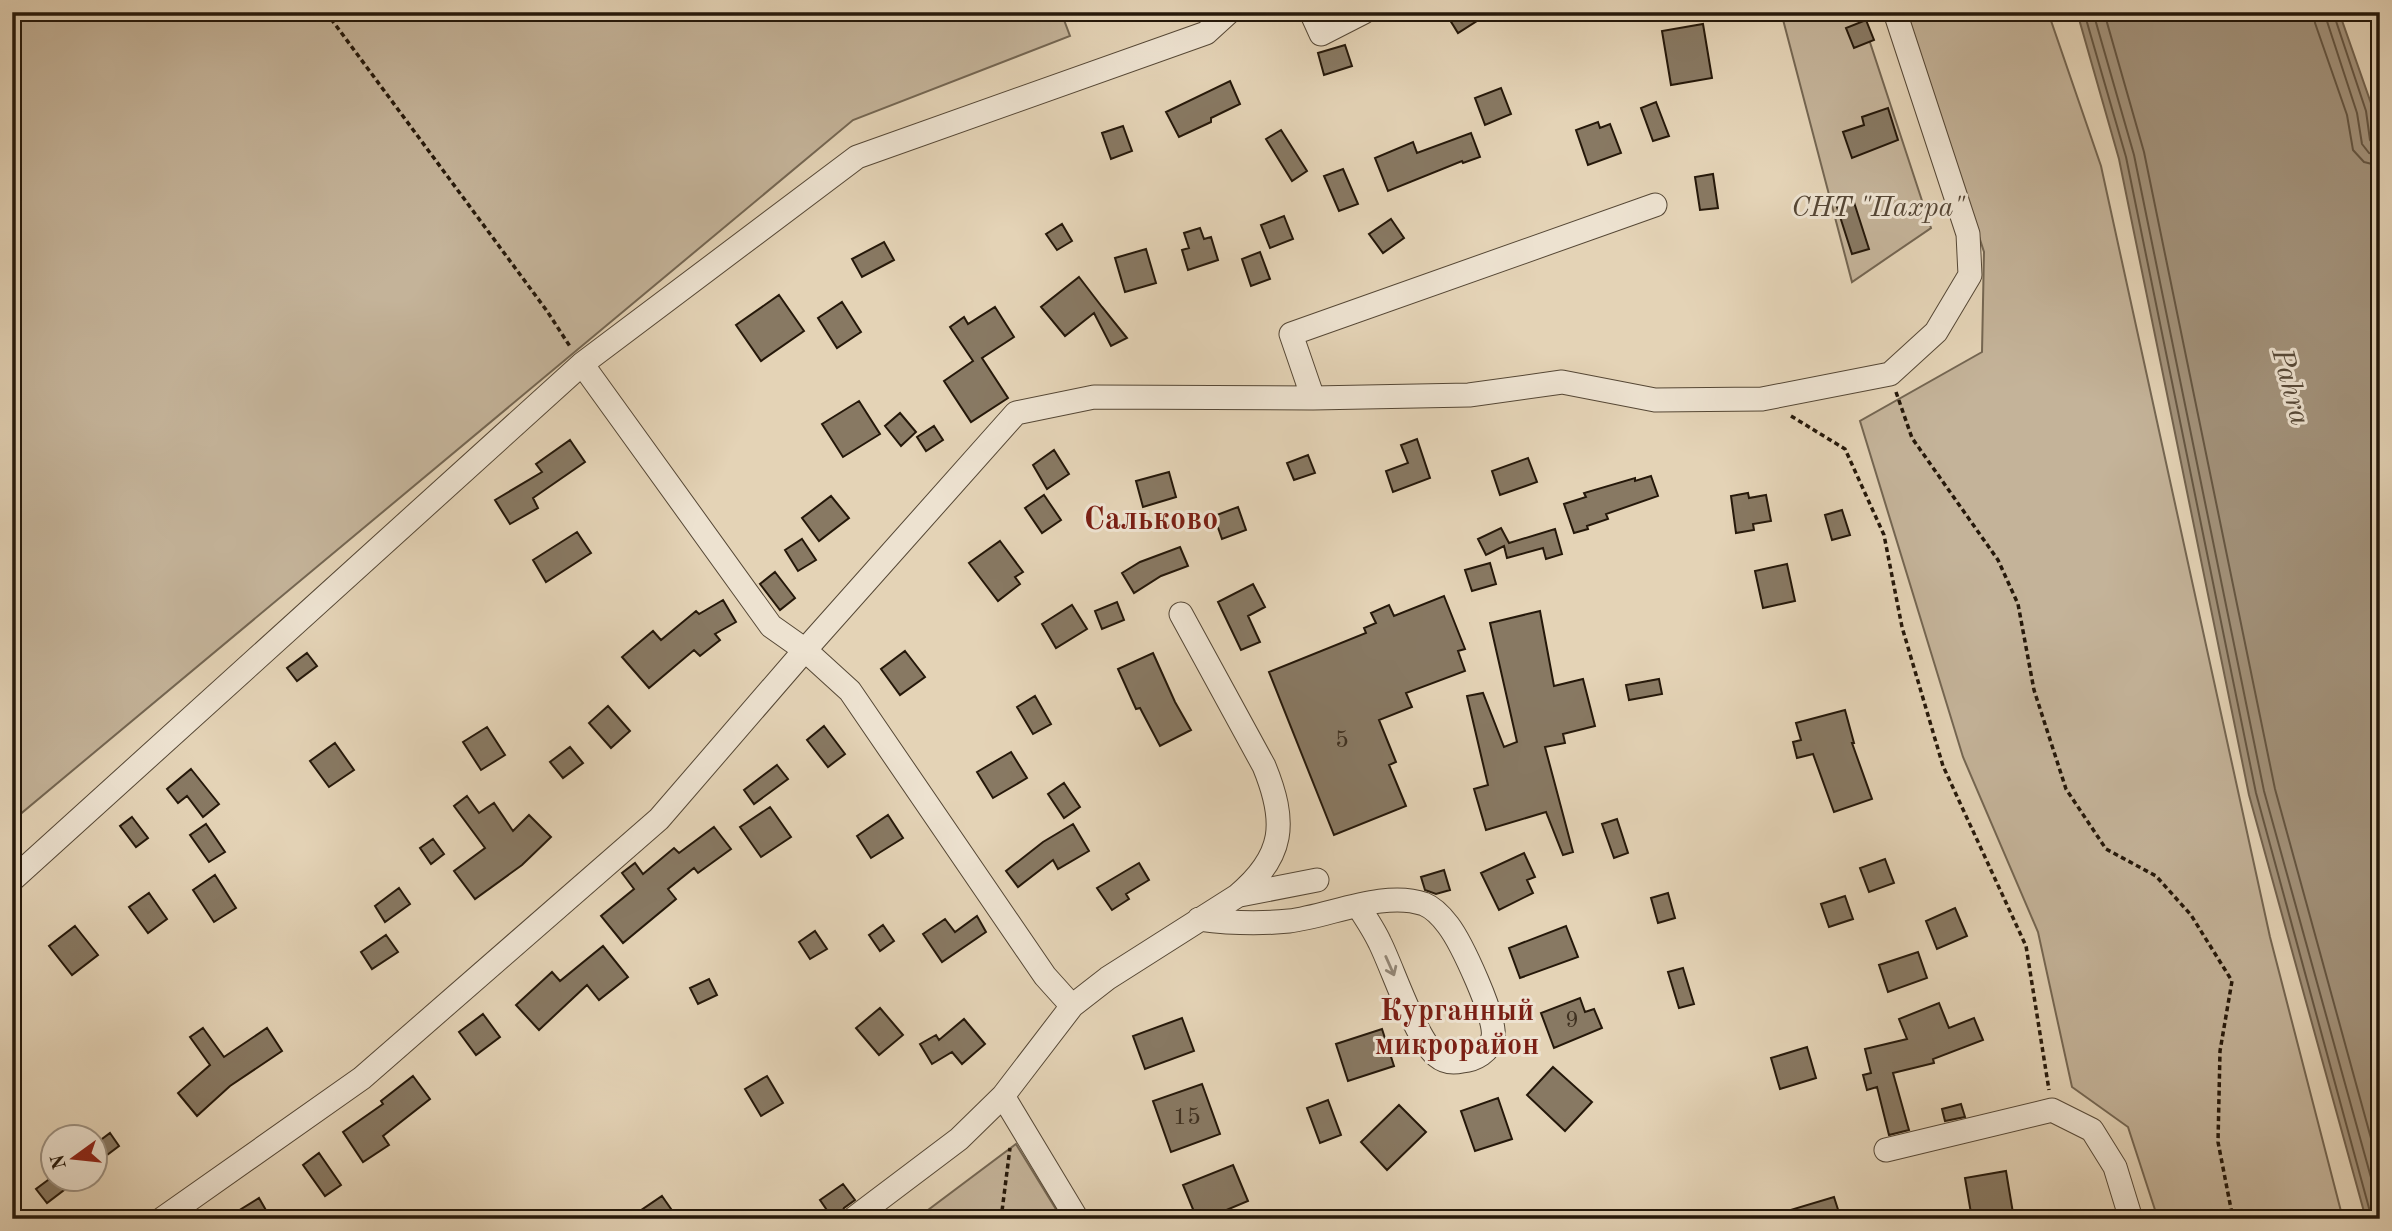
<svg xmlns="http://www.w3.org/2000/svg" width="2392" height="1231" font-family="'Old Standard TT',serif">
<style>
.green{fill:#c4b399;stroke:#746652;stroke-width:2}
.water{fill:#a3937c;stroke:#71624e;stroke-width:2}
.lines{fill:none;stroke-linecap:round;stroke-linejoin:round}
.shore{stroke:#645643;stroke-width:2}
.stream{stroke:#71624e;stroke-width:6}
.building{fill:#887963;stroke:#25180a;stroke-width:2}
.minor-casing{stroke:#554735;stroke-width:25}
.path{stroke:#25180a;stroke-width:3.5;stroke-dasharray:5 3.5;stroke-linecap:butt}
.minor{stroke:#ede2d0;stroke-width:23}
.oneway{stroke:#938777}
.labels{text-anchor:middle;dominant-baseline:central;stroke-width:6;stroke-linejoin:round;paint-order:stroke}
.number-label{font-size:24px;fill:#3e3020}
.park-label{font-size:28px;font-style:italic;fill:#554635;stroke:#ede2d0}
.water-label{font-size:30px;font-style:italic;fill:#574938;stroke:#ede2d0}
.neighbourhood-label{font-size:30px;font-weight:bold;fill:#7a1f14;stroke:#ede2d0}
.quarter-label{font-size:32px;font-weight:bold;fill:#7a1f14;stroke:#ede2d0}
</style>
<rect width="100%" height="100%" fill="#e4d3b6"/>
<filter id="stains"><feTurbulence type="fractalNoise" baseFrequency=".00286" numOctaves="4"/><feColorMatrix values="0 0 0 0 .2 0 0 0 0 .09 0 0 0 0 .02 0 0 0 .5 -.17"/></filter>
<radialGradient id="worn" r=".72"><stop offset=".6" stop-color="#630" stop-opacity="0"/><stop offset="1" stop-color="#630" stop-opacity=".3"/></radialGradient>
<path class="green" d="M12,12H1061L1070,36L853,120L12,821Z
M1781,12H1860L1931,228L1852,282Z
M1906,12H2048L2101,166L2270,937L2343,1219H2158L2128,1127L2072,1087L2038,932L1963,757L1860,421L1982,352L1984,252Z
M1016,1144L1062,1219H916Z"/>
<path class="water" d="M2077,12H2339L2373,109L2380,168V1219H2366L2249,795L2119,159Z"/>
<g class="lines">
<path class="shore" d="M2084,12L2126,157L2256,793L2372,1219
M2093,12L2134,155L2264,791L2380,1210
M2104,12L2144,152L2275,789L2380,1171
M2314,12L2315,23L2347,115L2353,150L2364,162L2380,166
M2324,12L2357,113L2362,144L2369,153L2380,155
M2333,12L2366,111L2370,140L2374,146L2380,147"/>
<path class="stream" d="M2373,109L2380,108"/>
</g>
<path class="building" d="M1445,12H1491L1458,33Z
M1866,20L1874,40L1854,48L1846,28Z
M1703,24L1712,78L1671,85L1662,31Z
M1345,45L1352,66L1324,75L1318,53Z
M1230,81L1240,104L1211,118V122L1179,137L1166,112Z
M1501,88L1511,114L1485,125L1475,98Z
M1656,102L1669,136L1653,141L1641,108Z
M1888,108L1898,140L1852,158L1843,132L1864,125L1862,117Z
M1598,122L1600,128L1610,124L1621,153L1588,165L1576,130Z
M1123,126L1132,151L1111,159L1102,133Z
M1281,130L1307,171L1292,181L1266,139Z
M1471,133L1480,157L1463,163L1462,161L1388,191L1375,158L1413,142L1417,153Z
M1343,169L1358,204L1339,211L1324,176Z
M1713,174L1718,208L1700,210L1695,177Z
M1852,196L1869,249L1852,254L1835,201Z
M1284,216L1293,239L1270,248L1261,225Z
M1391,219L1404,238L1383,253L1369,234Z
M1062,224L1072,241L1057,250L1046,234Z
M1200,228L1204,239L1211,237L1218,260L1188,270L1182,250L1189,248L1184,233Z
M884,242L894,260L862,277L852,259Z
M1146,249L1156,283L1125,292L1115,258Z
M1260,252L1270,279L1251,286L1242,259Z
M1079,277L1102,307L1127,338L1111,346L1094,313L1065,336L1041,307Z
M779,295L804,331L761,361L736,325Z
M842,302L861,332L837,348L818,318Z
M995,307L1014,337L982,358L1008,398L971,422L944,381L973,361L950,327L964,317L968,324Z
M859,401L880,434L843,457L822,424Z
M900,413L916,432L901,446L885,426Z
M934,426L943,440L926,451L917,437Z
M1417,439L1430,478L1393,492L1386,471L1408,463L1401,445Z
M570,440L585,462L533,498L538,508L510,524L495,500L542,472L536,464Z
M1054,450L1069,474L1047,489L1033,465Z
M1308,455L1315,473L1294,480L1287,463Z
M1528,458L1537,482L1500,495L1492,471Z
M1169,472L1176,497L1143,507L1136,481Z
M1651,476L1658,496L1606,514L1608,519L1587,526L1588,529L1574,533L1564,504L1586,497L1584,493L1635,478V481Z
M1748,493L1749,498L1766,495L1771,521L1753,524L1754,530L1736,533L1731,496Z
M1044,495L1061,520L1042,533L1025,508Z
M831,496L849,518L819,541L802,518Z
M1238,507L1246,530L1222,539L1214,516Z
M1842,510L1850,535L1832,540L1825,515Z
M1501,528L1509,543L1555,529L1562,554L1546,559L1543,548L1507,558L1504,546L1486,555L1478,539Z
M577,532L591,553L546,582L533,560Z
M802,539L816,560L798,571L785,550Z
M1000,541L1023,572L1015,577L1020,584L998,601L969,563Z
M1180,547L1188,566L1161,576L1134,593L1122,573L1140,562Z
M1490,563L1496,584L1472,591L1465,570Z
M1787,564L1795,601L1763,608L1755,571Z
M775,572L795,598L780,610L760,584Z
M1253,584L1265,607L1248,616L1260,642L1241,650L1218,602Z
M1444,596L1465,649L1458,651L1465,671L1406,693L1412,707L1379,720L1396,762L1389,765L1406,806L1334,835L1269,672L1366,633L1364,628L1376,623L1371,613L1389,605L1394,616Z
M723,600L736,622L715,634L720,640L700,656L694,650L649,688L622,657L653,631L661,640L696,611L699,614Z
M1117,602L1124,620L1102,629L1095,611Z
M1072,605L1087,629L1056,648L1042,624Z
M1540,611L1554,686L1583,679L1595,726L1563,734L1565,743L1545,747L1573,852L1563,855L1546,812L1486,830L1474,789L1488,785L1467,696L1483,693L1504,747L1517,742L1490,623Z
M905,651L925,677L900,695L881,669Z
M307,653L317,666L297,681L287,668Z
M1153,653L1175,702L1191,730L1160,746L1140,708L1136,709L1118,669Z
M1659,679L1662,694L1629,700L1626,685Z
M1035,696L1051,724L1033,734L1017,707Z
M608,706L630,731L611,748L589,723Z
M1845,710L1854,743H1852L1872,799L1834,812L1813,754L1797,758L1793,742L1801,740L1796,723Z
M824,726L845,754L828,767L807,740Z
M487,727L505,755L481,770L463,742Z
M335,743L354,770L329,787L310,761Z
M570,747L583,763L563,778L550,762Z
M1011,752L1027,778L993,798L977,772Z
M777,765L788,779L754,804L744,790Z
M191,769L219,804L203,817L187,796L178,803L167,789Z
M1064,783L1080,807L1064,818L1048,794Z
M467,796L479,813L494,803L513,831L529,815L551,837L522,865L475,899L454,871L485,848L454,806Z
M770,807L791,837L761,857L740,827Z
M888,815L903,838L871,858L857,836Z
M132,817L148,838L136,847L120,826Z
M1617,819L1628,853L1614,858L1602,824Z
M206,824L225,852L209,862L190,835Z
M1073,824L1089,851L1058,869L1053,860L1018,887L1006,871L1043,842Z
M714,827L731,849L698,873L694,868L668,889L676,899L623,943L601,916L634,889L622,873L635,863L643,874L674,848L679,853Z
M433,839L444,854L431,864L420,848Z
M1524,853L1535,877L1527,880L1533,893L1499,910L1481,873Z
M1885,859L1894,883L1869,892L1860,868Z
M1139,863L1149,880L1126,894L1129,899L1112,910L1097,888Z
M1444,870L1450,890L1436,894L1425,890L1421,877Z
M215,875L236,908L214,922L193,890Z
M399,888L410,904L385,922L375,906Z
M149,893L167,919L148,933L129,907Z
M1668,893L1675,918L1658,923L1651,898Z
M1845,896L1853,919L1829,927L1821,904Z
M1955,908L1967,936L1937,949L1926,921Z
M977,916L986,932L942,962L923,934L945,919L955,932Z
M883,925L894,941L880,951L869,935Z
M75,926L98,955L72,975L49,946Z
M1566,926L1578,957L1520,978L1509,948Z
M815,931L827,949L810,959L799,942Z
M386,935L398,952L372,969L361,952Z
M603,946L628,977L599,1000L587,985L539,1030L516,1005L552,972L560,981Z
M1918,952L1927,978L1888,992L1879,965Z
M1683,968L1694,1004L1679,1008L1668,972Z
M709,979L717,995L698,1004L690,988Z
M1580,998L1585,1012L1594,1009L1602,1028L1554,1048L1541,1013Z
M1939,1003L1949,1028L1974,1018L1983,1040L1933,1059L1934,1063L1893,1073L1909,1130L1889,1135L1877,1087L1867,1090L1863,1075L1871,1073L1865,1049L1907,1039L1899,1019Z
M880,1008L903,1035L879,1055L856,1028Z
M483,1014L500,1037L476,1055L459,1032Z
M1182,1018L1194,1051L1145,1069L1133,1036Z
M964,1019L985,1044L962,1064L952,1052L932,1064L920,1044L936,1035L939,1040Z
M203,1028L224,1057L267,1028L282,1051L230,1086L197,1116L178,1093L210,1065L190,1037Z
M1382,1029L1394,1066L1348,1081L1336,1044Z
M1807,1047L1816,1078L1780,1089L1771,1058Z
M1553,1067L1592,1102L1565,1131L1527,1095Z
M413,1076L430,1099L383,1136L389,1145L363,1162L343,1132L383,1104L381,1101Z
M767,1076L783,1103L761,1116L745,1089Z
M1202,1084L1220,1134L1171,1152L1153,1101Z
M1498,1098L1512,1139L1475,1151L1461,1111Z
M1328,1100L1341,1135L1320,1143L1307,1108Z
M1961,1104L1965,1117L1945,1121L1942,1109Z
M1399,1105L1426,1132L1387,1170L1361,1142Z
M110,1133L119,1146L103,1158L94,1145Z
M319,1153L341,1185L325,1196L303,1165Z
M1233,1165L1248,1201L1205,1219H1197L1183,1185Z
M2006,1171L2014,1219H1972L1965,1178Z
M52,1177L64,1190L47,1203L36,1189Z
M843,1184L855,1200L844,1208L839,1219H833L820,1200Z
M662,1196L678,1219H628Z
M1834,1197L1841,1219H1775L1774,1215Z
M259,1198L271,1219H225Z"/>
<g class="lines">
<defs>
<path id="minor" d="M1311,12L1321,34L1364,12
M582,364L771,626L805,650L850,691L1045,976L1072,1006
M1313,398L1291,334L1655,205
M12,880L582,364L857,157L1206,33L1229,12
M1240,895L1317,880
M1199,919C1229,923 1259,924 1289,921C1330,916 1384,890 1424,904C1434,908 1442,917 1448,925C1461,942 1497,1018 1493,1037C1490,1052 1475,1060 1462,1061C1453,1063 1444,1062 1437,1056C1416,1040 1393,969 1380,943C1374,930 1366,918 1358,906
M1003,1096L1077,1219
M1886,1150L2052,1110L2092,1130L2115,1167L2131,1219
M162,1219L362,1078L659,819L805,650L1016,413L1094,397L1313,398L1469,395L1562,382L1655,400L1762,399L1890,374L1936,332L1970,275L1968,234L1895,12
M853,1219L959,1139L1003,1096L1072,1006L1108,978L1237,896C1285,856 1287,822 1264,766L1181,614"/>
</defs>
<use href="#minor" class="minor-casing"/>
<path class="path" d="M326,12L547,311L571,348
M2372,12L2380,30
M1896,392L1912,438L1998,560L2018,604L2034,690L2066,789L2106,849L2156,876L2191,915L2232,981L2220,1051L2218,1142L2233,1219
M1791,416L1845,449L1884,535L1902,627L1943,766L2026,946L2049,1090
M1001,1219L1010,1148"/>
<use href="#minor" class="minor"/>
</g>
<defs><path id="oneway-shaft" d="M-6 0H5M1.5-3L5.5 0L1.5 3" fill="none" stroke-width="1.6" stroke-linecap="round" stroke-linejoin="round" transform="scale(1.75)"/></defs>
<use class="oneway" href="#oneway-shaft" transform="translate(1390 966) rotate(66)"/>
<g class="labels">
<g class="number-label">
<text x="1342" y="741">5</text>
<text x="1572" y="1021">9</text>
<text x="1187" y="1118">15</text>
</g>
<g class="park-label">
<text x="1878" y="209">СНТ "Пахра"</text>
</g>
<g class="water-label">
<text transform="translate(2290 387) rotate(75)">Pahra</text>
</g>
<g class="neighbourhood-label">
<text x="1457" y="1012">Курганный<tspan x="1457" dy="34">микрорайон</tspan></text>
</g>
<g class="quarter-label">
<text x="1151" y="521">Сальково</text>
</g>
</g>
<rect width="2392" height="1231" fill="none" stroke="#e4d3b6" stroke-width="42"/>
<rect x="14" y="14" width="2364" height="1203" fill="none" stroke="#25180a" stroke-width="3.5"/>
<rect x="21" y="21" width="2350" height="1189" fill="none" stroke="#25180a" stroke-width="2"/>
<g transform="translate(74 1158) rotate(255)"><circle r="33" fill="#ede2d0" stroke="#9d9181" stroke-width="2"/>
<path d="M0-5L12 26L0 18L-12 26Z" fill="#8f2418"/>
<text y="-10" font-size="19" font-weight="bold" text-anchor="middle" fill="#25180a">N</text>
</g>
<rect width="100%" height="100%" filter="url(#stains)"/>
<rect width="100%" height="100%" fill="url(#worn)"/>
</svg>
